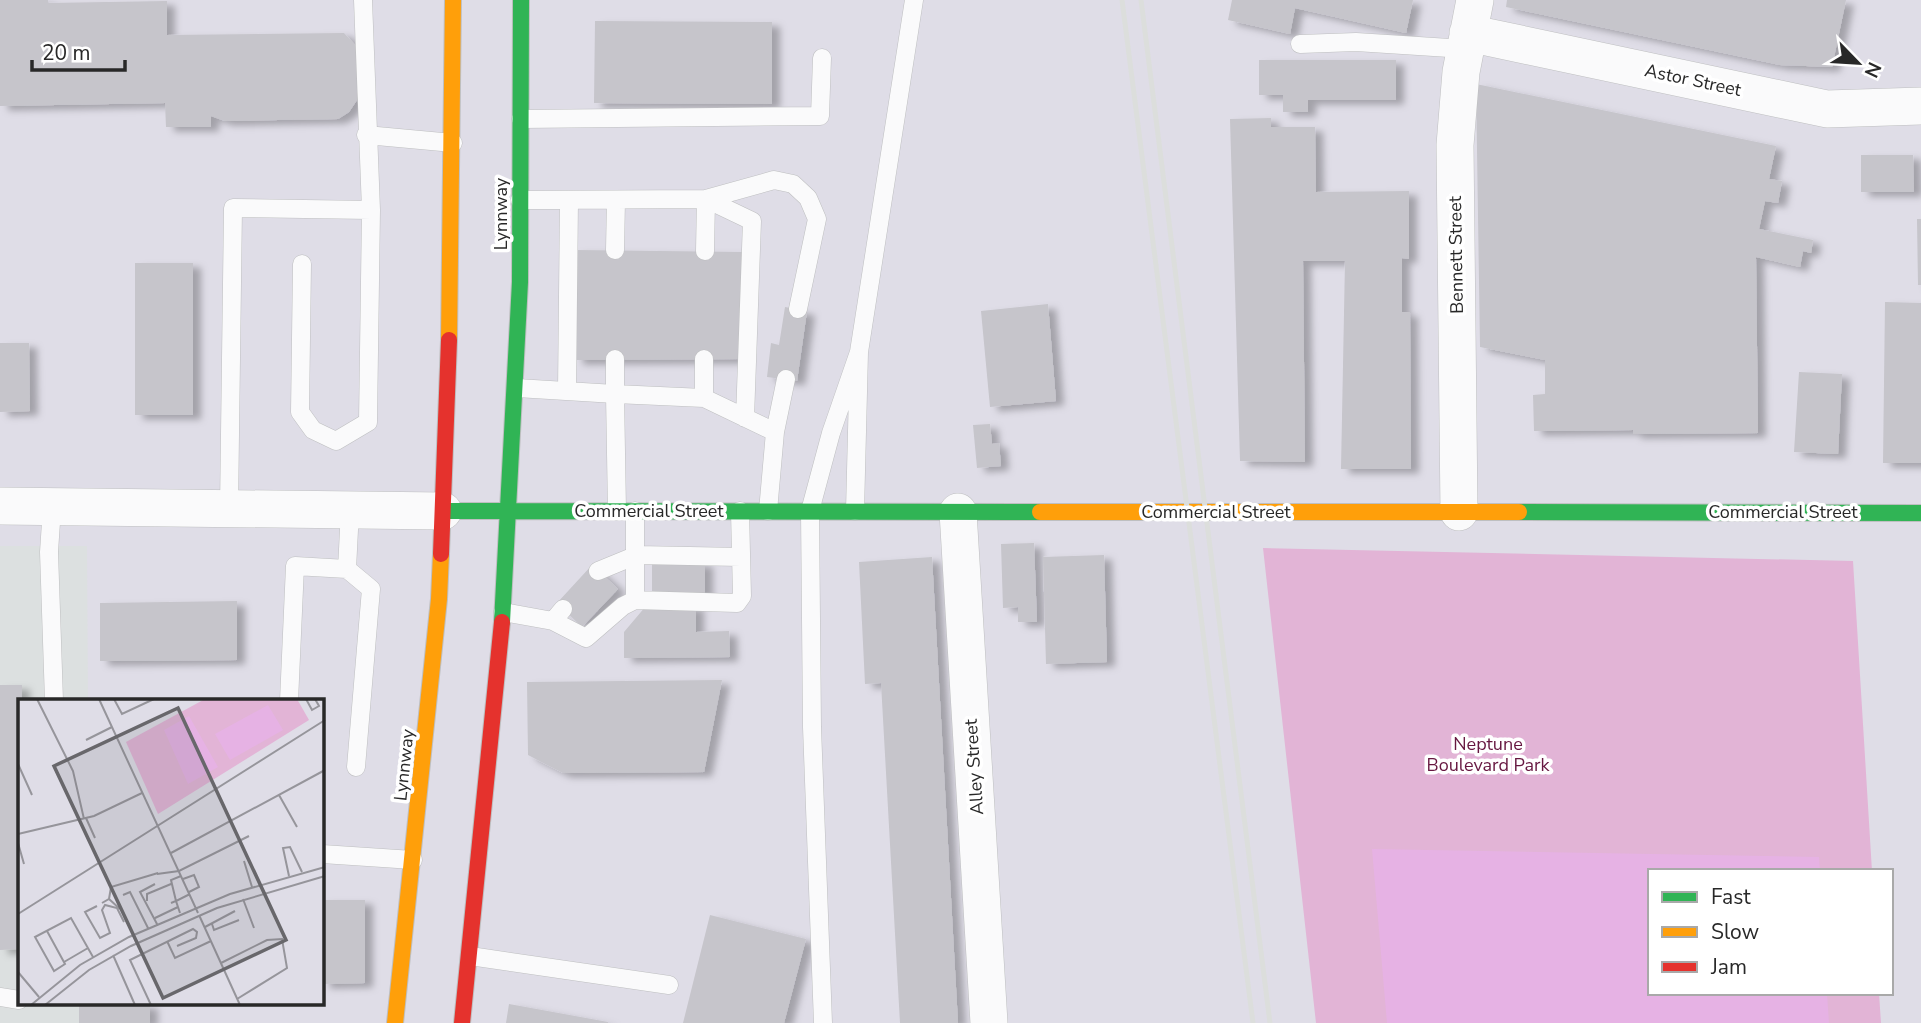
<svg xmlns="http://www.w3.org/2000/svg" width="1921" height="1023" font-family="'Nunito Sans',sans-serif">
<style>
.industrial{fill:#dce0e0}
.green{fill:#e2b4d6}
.pitch{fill:#e6b2e4}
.building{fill:#c6c5cb;filter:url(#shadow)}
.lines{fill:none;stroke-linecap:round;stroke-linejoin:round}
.lane-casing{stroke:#bebfc0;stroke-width:19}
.street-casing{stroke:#bebfc0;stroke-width:38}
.fast-casing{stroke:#bebfc0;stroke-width:18}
.slow-casing{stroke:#bebfc0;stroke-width:18}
.jam-casing{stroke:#bebfc0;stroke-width:18}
.lane{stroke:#fafafb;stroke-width:18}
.street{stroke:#fafafb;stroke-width:37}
.fast{stroke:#30b455;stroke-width:16}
.slow{stroke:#ff9f0a;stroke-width:16}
.jam{stroke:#e5322d;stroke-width:16}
.rail{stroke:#dcdedc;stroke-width:5}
.labels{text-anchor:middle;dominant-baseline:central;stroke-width:7;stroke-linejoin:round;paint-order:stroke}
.street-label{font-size:18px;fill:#282828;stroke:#fff}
.park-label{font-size:18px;fill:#661740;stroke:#fff}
.inset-road{fill:none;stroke:#96959b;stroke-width:2}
.view{fill:#68676b;fill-opacity:0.15;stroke:#68676b;stroke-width:3.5}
.inset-edge{fill:none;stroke:#282828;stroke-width:3.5}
</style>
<defs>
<filter id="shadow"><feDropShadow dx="8" dy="4.5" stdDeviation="3.5" flood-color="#0004"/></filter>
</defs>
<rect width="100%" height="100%" fill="#dfdde7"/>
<path class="industrial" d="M0,546H87L88,701H19V1004H88V1023H0Z"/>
<path class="green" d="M1263,548L1853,561L1872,871H1650V993H1879L1881,1023H1316Z"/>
<path class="pitch" d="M1372,849L1819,857L1820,871H1650V993H1827L1829,1023H1387Z"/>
<path class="building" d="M0,0H48V3L167,1V35L344,33L356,46L357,100L349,112L338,119L225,121L211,116V127H166L165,103L0,106Z
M1232,0H1413L1406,33L1295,8L1290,34L1228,20Z
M1507,0H1846L1832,67L1780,65L1506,7Z
M595,21L772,22V104L594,103Z
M1259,60H1396V100H1308V112H1283V95H1259Z
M1476,84L1776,146L1769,179L1782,181L1778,203L1765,201L1759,229L1813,240L1811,253L1803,251L1800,267L1756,257L1758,433L1633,434V430L1534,431L1533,395L1545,394V360L1480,347Z
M1271,118V127H1315L1316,192L1409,191V259L1402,258V312H1410L1411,469H1341L1345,261H1303L1305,462L1240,461L1230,119Z
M1861,155H1913L1914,192H1861Z
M1917,219H1921V285H1918Z
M575,250L743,252L740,359L575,360Z
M135,263H193V415H135Z
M1885,302L1921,303V463H1883Z
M1048,304L1056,401L990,407L981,311Z
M785,307L807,311L797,381L767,377L771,343L779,345Z
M0,343H29L30,411L0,412Z
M1799,372L1842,374L1838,454L1794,452Z
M990,424L992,444L999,443L1001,466L977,468L973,425Z
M1034,543L1037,622H1018V607L1003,608L1001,544Z
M1104,555L1107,662L1046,664L1043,557Z
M932,557L958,1023H900L881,683L865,684L859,562Z
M652,561L705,562V595H652Z
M592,565L618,589L582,627L557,603Z
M237,601V660L100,661V603Z
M696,605V632L729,631L730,657L624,658V632L646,606Z
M722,680L704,772L563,773L528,755L527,682Z
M0,685H22L19,949L0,950Z
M322,900H365V983L322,984Z
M710,915L806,939L784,1023H683Z
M79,1004H150V1023H79Z
M509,1004L608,1022V1023H506Z"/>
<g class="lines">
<defs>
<path id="lane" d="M1300,44L1356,42L1465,49
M521,119L820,116L822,58
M366,135L453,143
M706,199L752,221L745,418
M520,200L706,199L774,180L793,184L808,198L817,219L798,309
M615,250L616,200
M705,251L706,199
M302,264L300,412L313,430L336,441L368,422L371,210L363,0
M615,359V394L704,398L775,432L768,511
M517,388L615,394L617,511
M567,391L569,200
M704,398V359
M775,432L786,379
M52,507L49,552L54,701
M229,509L233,208L371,210
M635,511V600L737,603L742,596L740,511
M855,511L859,352L914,0
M347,569L350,510
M598,571L637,555L741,557
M563,609L553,621L586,638L623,606L635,600
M503,612L553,621
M289,701L295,566L347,569L371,589L356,767
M322,854L413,860
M470,956L669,985
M0,997L19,1000
M823,1023L812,727L810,511L831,433L859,352"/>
<path id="street" d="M1468,33L1827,109L1921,106
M0,506L443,511
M958,512L989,1023
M1459,512L1455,145L1461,72L1475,0"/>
<path id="fast" d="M443,511L1040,512
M1519,512L1921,513
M502,622L520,282L521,0"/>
<path id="slow" d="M449,340L453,0
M1040,512H1519
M395,1023L439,599L441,554"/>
<path id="jam" d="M441,554L449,340
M462,1023L502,622"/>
</defs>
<use href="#lane" class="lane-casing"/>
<use href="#street" class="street-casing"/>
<use href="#fast" class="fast-casing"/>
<use href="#slow" class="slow-casing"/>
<use href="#jam" class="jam-casing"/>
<use href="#lane" class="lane"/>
<use href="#street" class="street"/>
<use href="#fast" class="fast"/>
<use href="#slow" class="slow"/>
<use href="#jam" class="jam"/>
<path class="rail" d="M1122,0L1253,1023
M1141,0L1270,1023"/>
</g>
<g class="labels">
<g class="street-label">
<text transform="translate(1693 80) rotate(12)">Astor Street</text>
<text transform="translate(501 214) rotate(-90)">Lynnway</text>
<text transform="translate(1456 255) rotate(-91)">Bennett Street</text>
<text x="649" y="511">Commercial Street</text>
<text x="1216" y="512">Commercial Street</text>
<text x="1783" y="512">Commercial Street</text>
<text transform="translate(404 765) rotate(-84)">Lynnway</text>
<text transform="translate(974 767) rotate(-94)">Alley Street</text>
</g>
<g class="park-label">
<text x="1488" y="744">Neptune<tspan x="1488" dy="21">Boulevard Park</tspan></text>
</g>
</g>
<g transform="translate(18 699)">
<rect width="306" height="306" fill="#dfdde7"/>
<path d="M187,0H279L291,21L140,115L108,43Z" fill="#e2b4d6"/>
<path d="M250,6L265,31L212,61L197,35ZM171,17L200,68L170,85L146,31Z" fill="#e6b2e4"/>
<path class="inset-road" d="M19,0L55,72L66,120M81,0L180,214M96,0L104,15L136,0M288,0L294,11L301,7L297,0M68,41L94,28M0,65L14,96M261,96L279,128M68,119L77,139M0,135L76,117L124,94M0,144L6,165M153,154L307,71M226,162L234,188M139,175L161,172L231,137M271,177L265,149L272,148L284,173M165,180L176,176L181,188L171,193M137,185L122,193L139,225M105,196L112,193L130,229M91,200L93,188L140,174M225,200L236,229M129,202V195L153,185M84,204L91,200L102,210M153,204L158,202L153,181L163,177M79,207L67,213L82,239L92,234L84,211L87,206L99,209L106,223M162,214L158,202L172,195M0,215L307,21M181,216L222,306M137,219L160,208M194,225L196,231L221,221M187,228L217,212M29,232L47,265L36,272L17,238L53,219L75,258M149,242L157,259L193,242M95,256L117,306M46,263L70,249M203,264L249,241L264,240L269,269L219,300M0,273L21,298M13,306L62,266L111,238L212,195L307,168M27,306L71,271L113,247L199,209L307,177M133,306L112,261L175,230L179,233L178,239L159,247"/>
<path class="view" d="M160,9L268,241L145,299L36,67Z"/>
<rect width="306" height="306" class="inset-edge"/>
</g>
<rect x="1648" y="869" width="245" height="126" fill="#ffffff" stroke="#a9a9a9" stroke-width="2"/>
<rect x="1662" y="892" width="35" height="10" fill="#30b455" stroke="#a9a9a9" stroke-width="2"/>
<text x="1711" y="904" font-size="21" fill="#282828">Fast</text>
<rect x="1662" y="927" width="35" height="10" fill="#ff9f0a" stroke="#a9a9a9" stroke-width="2"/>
<text x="1711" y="939" font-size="21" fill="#282828">Slow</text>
<rect x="1662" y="962" width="35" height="10" fill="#e5322d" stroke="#a9a9a9" stroke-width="2"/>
<text x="1711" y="974" font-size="21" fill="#282828">Jam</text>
<g transform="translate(1858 63) rotate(115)" stroke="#ffffff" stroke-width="5" paint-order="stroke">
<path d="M0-5L12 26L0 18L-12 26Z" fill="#282828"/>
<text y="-10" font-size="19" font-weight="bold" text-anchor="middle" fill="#282828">N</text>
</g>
<path d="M32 60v10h93v-10" fill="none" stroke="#282828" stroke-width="3.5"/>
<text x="42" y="60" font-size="21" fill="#282828" stroke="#ffffff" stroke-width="5" paint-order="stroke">20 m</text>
</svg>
